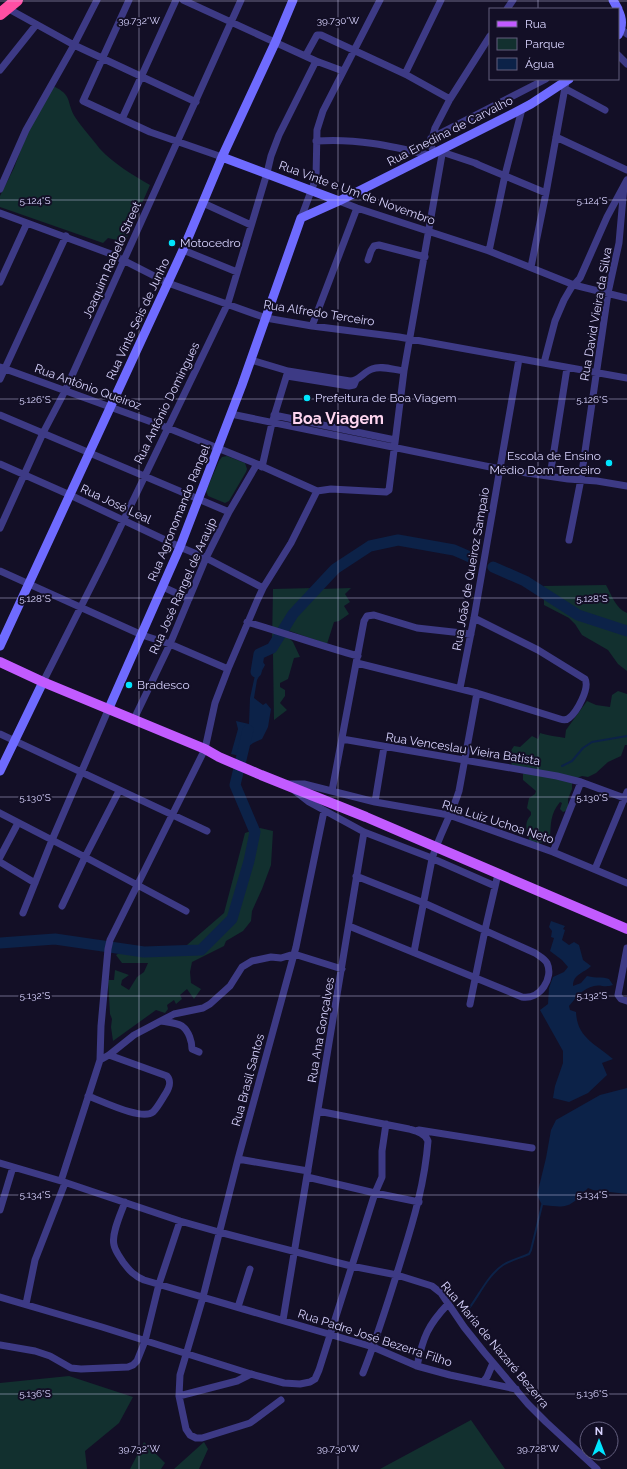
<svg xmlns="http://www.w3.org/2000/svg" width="627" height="1469" font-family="Raleway,sans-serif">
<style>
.green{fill:#12302f}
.water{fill:#0c2248}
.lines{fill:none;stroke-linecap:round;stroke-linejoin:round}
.stream{stroke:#0c2248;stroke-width:2}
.river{stroke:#0c2248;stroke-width:11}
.street{stroke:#3d3a85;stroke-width:7}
.secondary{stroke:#6f6bff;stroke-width:9}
.primary{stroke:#c25bff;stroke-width:10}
.highway{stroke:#ff4fa3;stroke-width:12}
.ticks{fill:none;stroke:#d9d4ff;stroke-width:1;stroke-opacity:0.45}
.poi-dot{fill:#00e5ff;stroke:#130f26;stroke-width:1.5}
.labels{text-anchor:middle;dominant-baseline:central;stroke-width:4;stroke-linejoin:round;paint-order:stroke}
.street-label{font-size:12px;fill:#d9d4ff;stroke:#130f26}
.poi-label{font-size:12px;fill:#d9d4ff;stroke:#130f26;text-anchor:start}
.district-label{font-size:16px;font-weight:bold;fill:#ffd6f0;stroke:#130f26}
.ticks-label{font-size:10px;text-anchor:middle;fill:#d9d4ff;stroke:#130f26;stroke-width:4;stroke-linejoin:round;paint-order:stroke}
</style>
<rect width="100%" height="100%" fill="#130f26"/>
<path class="green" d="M53,86C73,95 66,102 75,117C82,128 92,138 100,149C114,164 133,175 150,185L125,242L108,238L103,243L0,207V196L14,168L28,131Z
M227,456L245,463L247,469L246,472L229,501L225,503L208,496L206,491L219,461L222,457Z
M606,585C611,594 616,609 627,613V671L618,664L608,650L582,635L575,624L569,618L544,605V586Z
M314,588L293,610L272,643L273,589Z
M351,588L345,594L350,602L344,606L349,614L339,621L334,622L327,644L287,630L296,615L321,589Z
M285,634L293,642L300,657L294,658L288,679L280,683V687L285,690V696L280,703L287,710L274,720L273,654Z
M618,691L627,694V745H625L621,756L608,762L596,773L588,777L582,776L577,778L512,765C509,757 509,753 514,746L520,747L532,736L538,739L540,733C546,735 559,737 565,738L566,730L587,701L596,705L610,707L612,695Z
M526,771L572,782V789L568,799V810L563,812L560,809L562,803L560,802C550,814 551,824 550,838C544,844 538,843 530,842C527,832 523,823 531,815V812L527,808L529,798L535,794L536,791L523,780V774Z
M260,828L273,831L271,865L262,889L252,911L251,921L243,931L226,941L224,946L192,962L190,972L191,983L201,989L194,999L187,989L180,995L182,999L176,1004L174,1000L167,1005L168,1009L165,1013L156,1010L113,1041L111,1027L112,1019L110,1014L108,980H114L115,970L129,975L122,980L121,985L129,990L137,977L144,972L148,963H122L116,955L129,947L180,951L224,913L245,833Z
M69,1376L133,1397L119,1423L85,1451L87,1469H0V1383Z
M471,1420L505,1469H380Z
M144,1442L165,1463L161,1469H130Z
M204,1442L208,1449L199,1469H174Z"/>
<path class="water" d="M271,646L261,659L265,665L257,680L254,698L263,705L266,703L271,709L268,727L262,739L253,743L248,747L240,742V756L231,754L238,729L236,721L249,724L250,698L260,652Z
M551,921L565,926L563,929L565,930L562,940L569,945L574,942L579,945L583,960L591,966C584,973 573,974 573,986L581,983L587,976C597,979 602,976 609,979L613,985C604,988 601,984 594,986C583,988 575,999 569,1006L570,1010L576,1012C577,1038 596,1044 613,1059L602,1063L607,1075L588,1093L569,1102L553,1098L555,1086L563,1063V1051L540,1010L548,1004L549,988L553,977L564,972L568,967L562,960L550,951L554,938L551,937L552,931L549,927Z
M627,1088V1194L593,1190L588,1188C569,1208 569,1208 542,1205L537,1195L546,1158L551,1130L556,1120L600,1095Z"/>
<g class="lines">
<path class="stream" d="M562,766L572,761L583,748L592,742L627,736
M467,1311C479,1296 487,1276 503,1265C511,1260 520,1258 529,1254L531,1250L542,1205"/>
<path class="river" d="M493,567L525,581L578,615L627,631
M256,672L259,654L272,648L293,614L335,569L370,546L398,540L454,550L470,557
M0,943L55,939L144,952L201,950L232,919L249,861L255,832L235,785L248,730"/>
<path class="street" d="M129,0L83,101L150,132L222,157
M183,0L316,61
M7,8L74,45L196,102
M507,9L513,0
M621,29L627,34
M306,55L317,35H321L405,74L450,99
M618,55L627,64
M0,70L36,25
M405,74L441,0
M564,88L605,110
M122,119L176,0
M556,137L627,170
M431,138L546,79
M316,141C356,138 391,146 429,155
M442,152L475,163L479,165L546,193
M433,153L431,143L435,128L450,99L490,36
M0,189L26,130L74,45L97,0
M339,201L357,208L489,251L574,285L627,298
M203,203L251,225
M0,213L111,254L168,283L266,318L312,326L399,337L627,378
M301,218L316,178L317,130L323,111L380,0
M183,250L237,272
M489,251L505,175L522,109
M368,260L371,251L374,246L379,245L425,257
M531,267L546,193L566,82
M0,282L27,223
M312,326L357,208
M251,360L288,371L350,381C360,381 363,372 372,369C381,365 394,370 404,371
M544,363L555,321L564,300L571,288L580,278L607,217L627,180
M0,367L168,428L257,464L317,491L291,543L263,588L257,601L228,669L215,703L205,749L110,940L108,949L101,1026L100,1060
M287,376L349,386L354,385L356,380
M0,379L66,236
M231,414L500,469L568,479L597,481L627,486
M0,415L229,512
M274,415L395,440
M0,464L70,495L180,547L206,558L263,588
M262,467L272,423L288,371
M550,476L567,368
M317,491L331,489L386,492L389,490L404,371L443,149
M0,528L43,433L65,391L241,0
M569,540L581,479L608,293L619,243L624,186
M0,571L142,635L170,644L228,669
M163,587L189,599
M247,622C285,633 321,646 358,656
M357,663L477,693L560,719C563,720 567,720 569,718C577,712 590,688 585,679L538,650L474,618
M43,682L104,561L228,303L267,173L271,156L279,135L316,61L343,71
M460,688L474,618L519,359
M134,719L170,644L206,558L229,512L257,464
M0,734L207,831
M342,739L557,776L581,782L627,799
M288,784H304L375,802L449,815L553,852L627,883
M332,791L364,621L367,616L374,615L417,628L471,634
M375,802L384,747
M0,813L85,857L186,911
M364,832L429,857L495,886
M553,852L581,782
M0,857L18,823
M0,862L35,883
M595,869L627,792
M62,906L85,857L119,791
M23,913L52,840L109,708
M349,926L522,997C540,1000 554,978 547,963C544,958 539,956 535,953L424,903L356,876
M627,948L618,995L621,999L627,1001
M414,952L432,859C439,835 452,814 459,791L477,693
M470,1004L485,930L498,874
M161,1021C167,1022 177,1023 182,1026C189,1031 192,1042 192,1049L199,1052
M88,1096C102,1101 142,1121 153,1112C158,1107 162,1099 166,1093C169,1088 172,1082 167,1076L109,1055
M318,1111L409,1129C416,1131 425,1133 428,1141C425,1181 414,1219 402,1257C390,1296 378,1335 363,1373
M419,1130L532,1148
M238,1159L308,1171
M0,1163L61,1181L180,1221L219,1232L351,1266L397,1275L432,1286L441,1293L464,1327L484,1352L528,1404L546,1422L597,1469
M307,1177L375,1193L419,1202
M61,1181L100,1060L109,1055L134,1035L174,1014L203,1008L210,1004L230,986L242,967L252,961L271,957L281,958L294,954L342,969
M125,1202C121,1213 111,1234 114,1245C115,1251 120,1257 123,1262C129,1270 134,1276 144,1280L373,1347L417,1366L450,1375L516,1389
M0,1210L13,1167
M0,1297L102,1327L251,1374L284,1383L300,1384L310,1382L315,1379L319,1370L375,1193L382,1177V1151L386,1124
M26,1304L35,1260L65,1183
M238,1307L250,1269
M283,1320L364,832L309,802L295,791
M0,1345L35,1351L50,1356L71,1368L81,1369L128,1367L133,1365L137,1361L145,1341L159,1284L180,1221
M417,1366C423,1337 428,1325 448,1304
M483,1382L487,1377L493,1363
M179,1396L237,1381L251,1374
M281,1400L250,1423L202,1438H196L190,1435L186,1429L179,1396L180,1375L203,1297L238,1159L296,947L324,811"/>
<path class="secondary" d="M613,0L618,9
M618,10C623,19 623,26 618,35
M222,157L339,201
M0,646L183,250L222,157L275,43L293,0
M109,708L180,547L242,385L301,218L339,201L514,113L531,104L569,79
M0,771L43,682"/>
<path class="primary" d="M0,662L43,682L205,749L219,757L261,775L366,817L627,929"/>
<path class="highway" d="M0,14L17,0"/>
</g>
<path class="ticks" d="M139,0V1469M338,0V1469M538,0V9M0,1H627M538,79V1469M0,200H627M0,399H627M0,598H627M0,797H627M0,996H627M0,1195H627M0,1394H627"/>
<g class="poi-dot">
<circle cx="172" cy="243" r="4"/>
<circle cx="307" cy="398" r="4"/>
<circle cx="609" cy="463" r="4"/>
<circle cx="129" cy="685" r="4"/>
</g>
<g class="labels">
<g class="street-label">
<text transform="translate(450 131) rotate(-27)">Rua Enedina de Carvalho</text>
<text transform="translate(357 193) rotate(20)">Rua Vinte e Um de Novembro</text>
<text transform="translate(112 260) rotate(-66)">Joaquim Rabelo Street</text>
<text transform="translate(319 313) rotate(9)">Rua Alfredo Terceiro</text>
<text transform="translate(596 314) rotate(-80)">Rua David Vieira da Silva</text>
<text transform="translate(138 319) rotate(-65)">Rua Vinte Seis de Junho</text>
<text transform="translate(88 387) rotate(20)">Rua Antônio Queiroz</text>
<text transform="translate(167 403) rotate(-64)">Rua Antônio Domingues</text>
<text transform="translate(116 504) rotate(25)">Rua José Leal</text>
<text transform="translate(179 513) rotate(-68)">Rua Agronomando Rangel</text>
<text transform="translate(471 569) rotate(-80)">Rua João de Queiroz Sampaio</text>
<text transform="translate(183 586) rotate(-66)">Rua José Rangel de Araujp</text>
<text transform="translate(463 749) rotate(9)">Rua Venceslau Vieira Batista</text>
<text transform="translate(498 822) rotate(18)">Rua Luiz Uchoa Neto</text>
<text transform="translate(321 1030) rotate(-80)">Rua Ana Gonçalves</text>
<text transform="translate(248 1080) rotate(-75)">Rua Brasil Santos</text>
<text transform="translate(375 1338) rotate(18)">Rua Padre José Bezerra Filho</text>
<text transform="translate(495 1345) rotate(50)">Rua Maria de Nazaré Bezerra</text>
</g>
<g class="poi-label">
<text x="180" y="243">Motocedro</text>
<text x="315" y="398">Prefeitura de Boa Viagem</text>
<text x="601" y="456" text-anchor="end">Escola de Ensino<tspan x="601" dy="14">Médio Dom Terceiro</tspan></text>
<text x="137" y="685">Bradesco</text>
</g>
<g class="district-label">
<text x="338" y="418">Boa Viagem</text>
</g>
</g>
<g class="ticks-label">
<text x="139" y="24">39.732°W</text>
<text x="338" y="24">39.730°W</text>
<text x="35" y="204">5.124°S</text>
<text x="592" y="204">5.124°S</text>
<text x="35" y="403">5.126°S</text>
<text x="592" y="403">5.126°S</text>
<text x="35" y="602">5.128°S</text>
<text x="592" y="602">5.128°S</text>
<text x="35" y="801">5.130°S</text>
<text x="592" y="801">5.130°S</text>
<text x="35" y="999">5.132°S</text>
<text x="592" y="999">5.132°S</text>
<text x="35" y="1198">5.134°S</text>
<text x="592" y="1198">5.134°S</text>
<text x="35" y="1397">5.136°S</text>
<text x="592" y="1397">5.136°S</text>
<text x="139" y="1452">39.732°W</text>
<text x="338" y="1452">39.730°W</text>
<text x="538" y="1452">39.728°W</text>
</g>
<rect x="489" y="8" width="130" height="72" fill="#130f26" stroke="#625e7d"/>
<rect x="497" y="21" width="20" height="6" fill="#c25bff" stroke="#625e7d"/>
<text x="525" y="28" font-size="12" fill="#d9d4ff">Rua</text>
<rect x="497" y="38" width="20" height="12" fill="#12302f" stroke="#625e7d"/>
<text x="525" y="48" font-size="12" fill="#d9d4ff">Parque</text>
<rect x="497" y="58" width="20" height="12" fill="#0c2248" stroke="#625e7d"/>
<text x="525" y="68" font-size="12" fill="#d9d4ff">Água</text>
<g transform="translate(599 1441)"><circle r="19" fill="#130f26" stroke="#625e7d"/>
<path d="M0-3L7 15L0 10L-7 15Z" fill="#00e5ff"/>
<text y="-6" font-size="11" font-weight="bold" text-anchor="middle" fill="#d9d4ff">N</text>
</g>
</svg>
